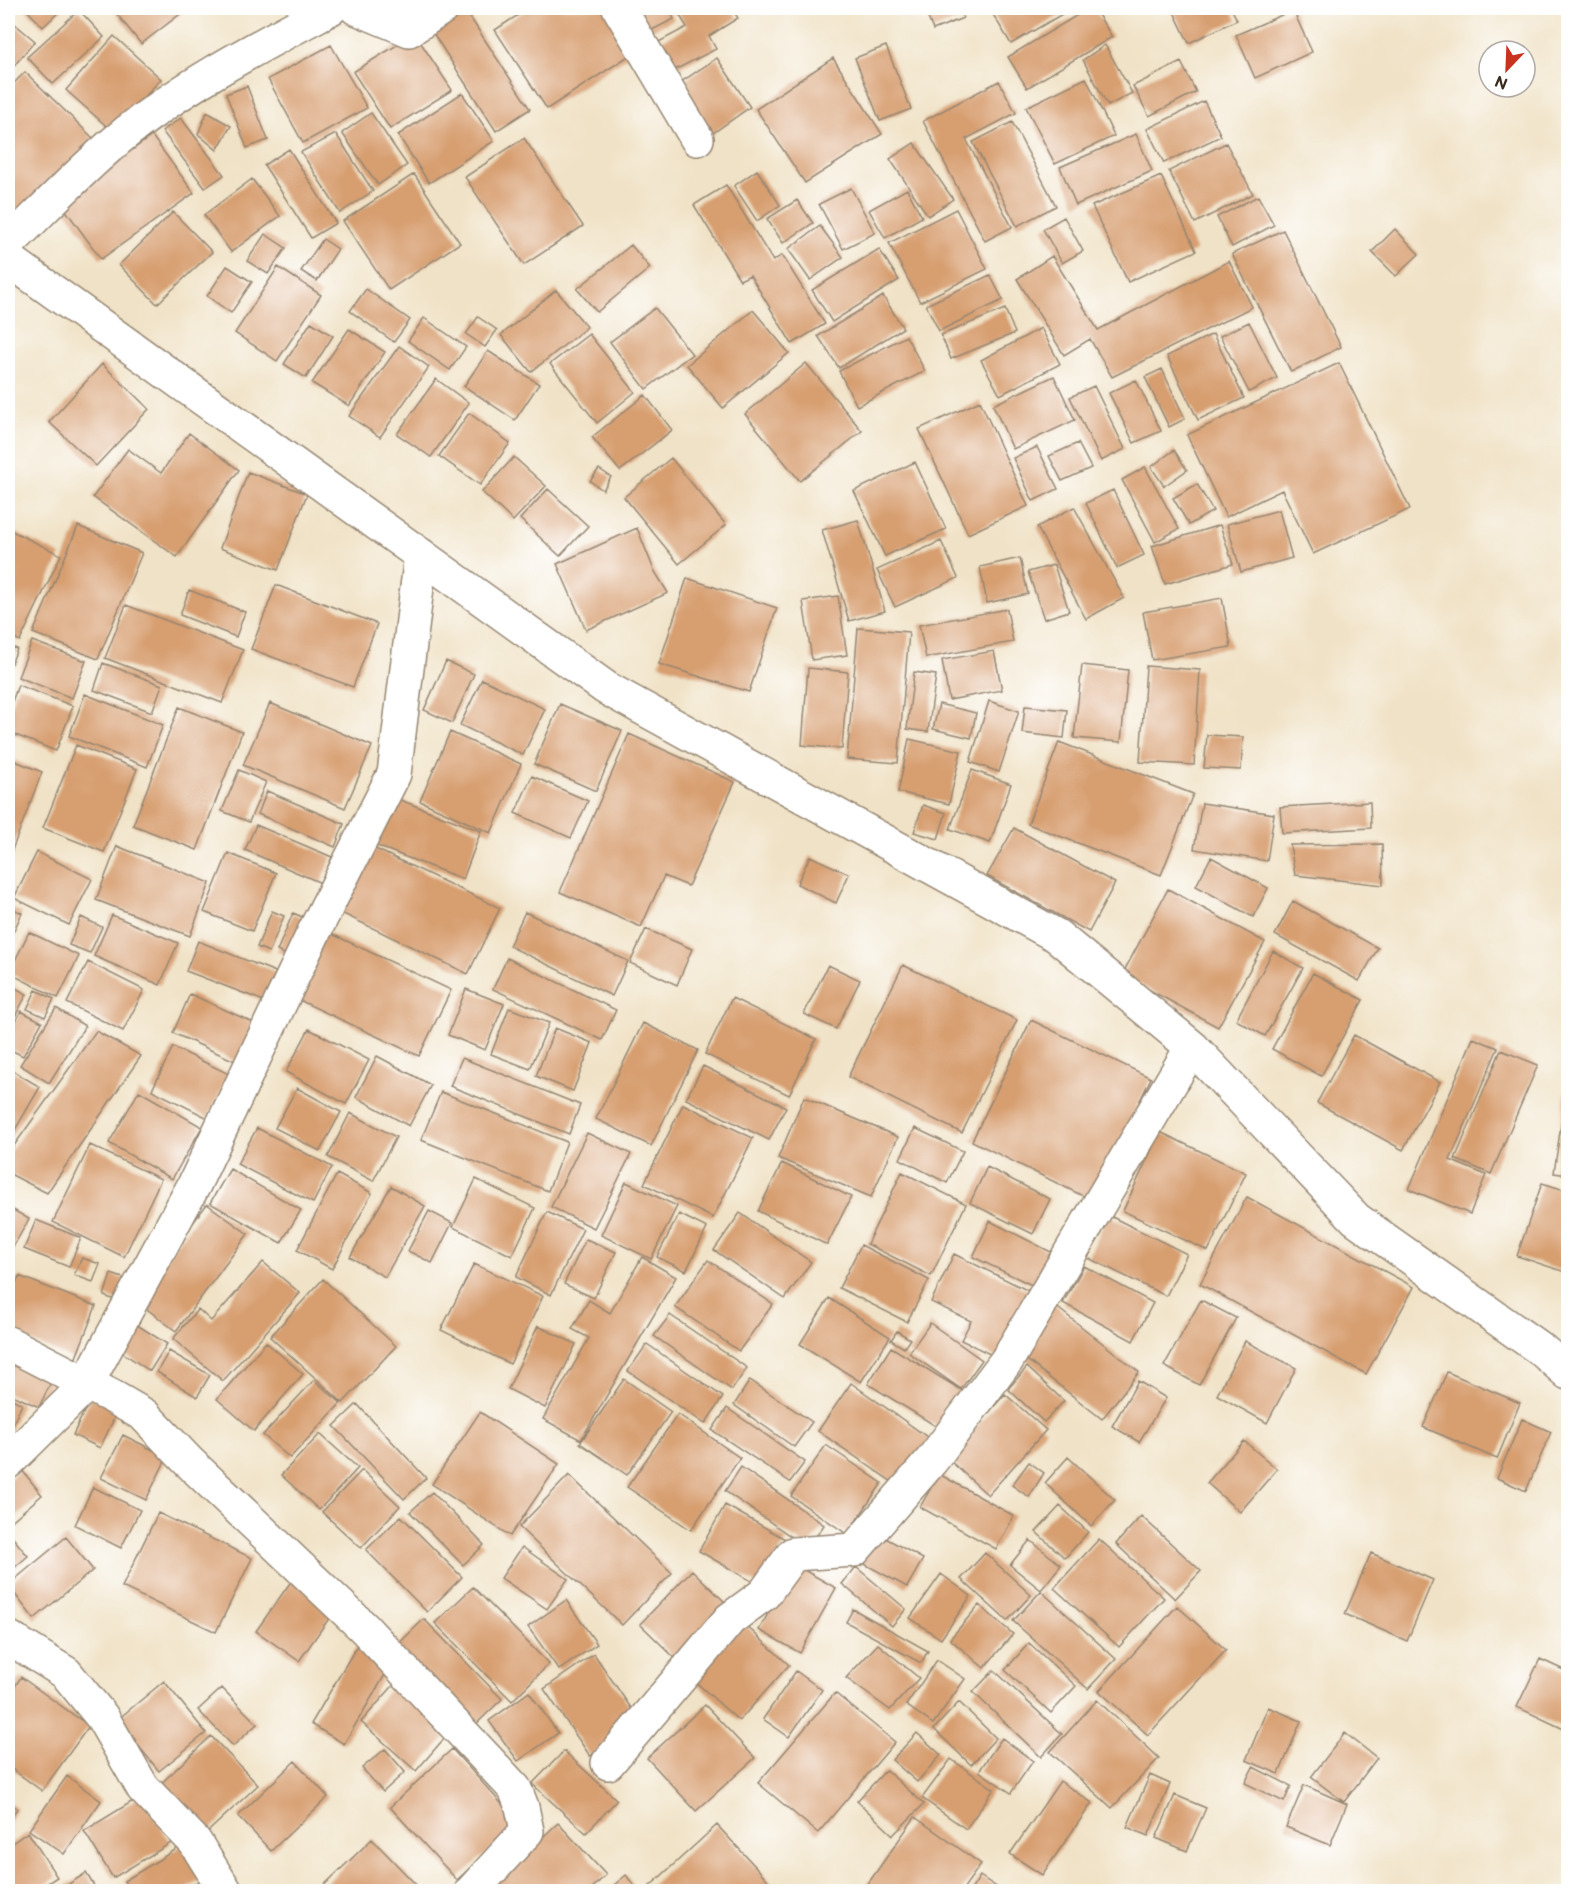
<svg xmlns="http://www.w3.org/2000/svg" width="1576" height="1899" font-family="'Balsamiq Sans',sans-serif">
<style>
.building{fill:#d79e6f}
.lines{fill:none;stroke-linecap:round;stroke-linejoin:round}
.minor-casing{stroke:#968672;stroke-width:36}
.minor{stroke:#fff;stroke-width:33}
</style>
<rect width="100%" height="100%" fill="#fff"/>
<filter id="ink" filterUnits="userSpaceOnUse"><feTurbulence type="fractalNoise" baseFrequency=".0167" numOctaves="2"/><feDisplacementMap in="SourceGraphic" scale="12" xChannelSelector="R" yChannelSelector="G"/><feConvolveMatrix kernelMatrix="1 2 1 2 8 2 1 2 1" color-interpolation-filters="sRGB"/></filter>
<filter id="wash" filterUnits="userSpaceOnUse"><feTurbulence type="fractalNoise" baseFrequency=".008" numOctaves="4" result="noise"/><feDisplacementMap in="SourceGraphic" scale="24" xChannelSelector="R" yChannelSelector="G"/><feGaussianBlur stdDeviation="1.35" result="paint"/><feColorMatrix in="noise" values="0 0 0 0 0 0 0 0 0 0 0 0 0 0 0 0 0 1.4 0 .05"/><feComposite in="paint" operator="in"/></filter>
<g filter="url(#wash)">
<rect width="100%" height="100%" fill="#f0e2c6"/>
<g id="blocks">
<path class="building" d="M25,8H63L43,27Z
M112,8H188L141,44Z
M464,8L530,109L496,131L431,30Z
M529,8H610L638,50L547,109L495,30Z
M624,8H668L674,19L640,36Z
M675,8H731L738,18L709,36L716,49L667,74L653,45L687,27Z
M924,8H959L963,18L933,30Z
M989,8H1061L1064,13L1011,44Z
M1089,8H1094L1112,37L1027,88L1008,57Z
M1172,8H1231L1237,20L1189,43Z
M79,10L104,37L53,84L27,57Z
M1293,10L1312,52L1255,78L1236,35Z
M8,18L35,41L8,73Z
M415,34L452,90L390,129L353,72Z
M114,36L161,79L113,132L66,90Z
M331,45L367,108L303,143L268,79Z
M1105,45L1132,93L1108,106L1083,60Z
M886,46L911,109L880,121L855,58Z
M717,58L750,107L706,138L672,88Z
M833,58L882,134L805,183L756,109Z
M1181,62L1196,92L1149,116L1133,86Z
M25,72L94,139L13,221L8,216V89Z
M1086,78L1114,136L1055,164L1026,107Z
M999,81L1016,113L966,139L1012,227L985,241L923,121Z
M247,86L268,140L247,148L226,94Z
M462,93L494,141L429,183L398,135Z
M1204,101L1221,136L1164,163L1147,129Z
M207,112L231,126L217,150L198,134Z
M371,113L407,165L378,185L342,133Z
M181,118L224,175L205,188L162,131Z
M1012,122L1056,206L1017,226L973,142Z
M336,134L373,191L340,213L301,152Z
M1136,134L1152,171L1076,205L1060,167Z
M152,136L194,193L101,259L59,201Z
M524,138L583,226L524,265L465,177Z
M914,143L953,199L928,216L890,159Z
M1226,143L1253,194L1195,223L1169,171Z
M289,149L336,223L311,238L264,165Z
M757,170L780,205L757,221L734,186Z
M414,174L460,243L389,290L343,221Z
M1161,176L1196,251L1128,282L1092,206Z
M252,179L280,216L231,252L204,215Z
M726,185L773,261L782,255L825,324L792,344L750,275L740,280L694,205Z
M851,188L875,233L843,249L819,204Z
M907,189L922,217L885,238L869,210Z
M1258,196L1274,225L1232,247L1217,217Z
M797,200L813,223L783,243L767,219Z
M956,209L987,269L920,302L889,243Z
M173,212L212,252L157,304L119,265Z
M1064,217L1083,251L1062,263L1043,229Z
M820,226L843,257L810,280L788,249Z
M1395,229L1419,254L1396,276L1372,252Z
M1283,230L1341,347L1291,372L1232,254Z
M265,234L286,248L268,274L247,261Z
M323,239L338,249L317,281L301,271Z
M631,245L650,268L597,312L577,289Z
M879,249L899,280L832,322L812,290Z
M1052,256L1098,330L1229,261L1252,307L1112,377L1090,339L1064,355L1017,279Z
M227,266L252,282L231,313L207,296Z
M278,267L321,295L277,361L235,333Z
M990,275L1003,300L939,331L926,305Z
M366,289L410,320L394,342L350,311Z
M556,290L587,327L531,372L501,335Z
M883,296L903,328L839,368L818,336Z
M655,308L692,354L646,389L610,342Z
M1005,309L1015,333L951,359L941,335Z
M753,310L789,353L723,408L687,365Z
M478,317L497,330L485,347L466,334Z
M424,318L466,347L450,370L408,341Z
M311,322L333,336L306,378L284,364Z
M1249,322L1277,378L1249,392L1220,336Z
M1041,328L1060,364L1000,395L981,360Z
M349,329L385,352L349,406L312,383Z
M589,334L635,392L597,423L550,364Z
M1213,334L1244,398L1198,420L1167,356Z
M906,336L925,371L857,406L839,371Z
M399,346L429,367L380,437L349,416Z
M488,351L539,384L515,420L464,386Z
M806,363L862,431L800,481L745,414Z
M1339,363L1410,509L1313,554L1282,490L1226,517L1187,435Z
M102,364L149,409L96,466L49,422Z
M1162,369L1185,419L1169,427L1145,377Z
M1054,376L1075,420L1013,449L993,405Z
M436,379L469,403L431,457L397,434Z
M1136,380L1161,431L1134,443L1109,393Z
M1094,386L1125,449L1101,461L1070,397Z
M645,395L672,430L620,471L592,437Z
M980,401L1028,506L968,534L919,429Z
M469,413L510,443L480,485L439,456Z
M189,433L239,470L177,557L93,497L128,449L161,473Z
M1078,443L1091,468L1062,481L1049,456Z
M1037,447L1058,489L1033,501L1013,458Z
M1174,450L1187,470L1164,486L1151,467Z
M514,457L546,486L513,521L482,492Z
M671,458L726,525L679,564L624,497Z
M915,462L946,529L885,556L854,491Z
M1145,467L1179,529L1155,542L1122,480Z
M599,469L611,477L603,490L590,481Z
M248,472L307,494L278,570L220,548Z
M1197,484L1213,511L1189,525L1173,498Z
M548,489L588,526L560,556L520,519Z
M1113,490L1144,555L1117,568L1086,503Z
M1074,507L1124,598L1086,619L1037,527Z
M1279,510L1292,558L1241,572L1227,524Z
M858,520L885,611L849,621L822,530Z
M1220,525L1233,564L1165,584L1152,546Z
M78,526L142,553L98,659L33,633Z
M637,528L654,570L668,593L586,630L557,564Z
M8,529L61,555L20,641L8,635Z
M941,541L958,578L895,607L877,570Z
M1020,558L1028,594L987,603L980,567Z
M1054,565L1069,611L1044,619L1028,572Z
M687,578L777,608L749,692L659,664Z
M276,585L377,624L353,687L251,649Z
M189,590L245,612L236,637L180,615Z
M838,596L847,655L812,660L803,601Z
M1222,598L1231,647L1152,660L1143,612Z
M126,605L243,650L222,703L105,658Z
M1007,609L1013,642L926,658L919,625Z
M858,628L909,632L898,763L847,759Z
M32,641L86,661L72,698L18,677Z
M8,646L17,649L8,672Z
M994,651L1002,690L949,700L942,660Z
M446,661L474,674L452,723L424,710Z
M103,663L162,685L152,712L94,690Z
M1082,665L1128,670L1121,742L1074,738Z
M1146,666L1200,670L1194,765L1140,762Z
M808,668L848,672L842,749L802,745Z
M914,672L936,675L928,732L907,729Z
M482,679L545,709L523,755L460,725Z
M18,685L73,706L56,751L8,732V713Z
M85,694L163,725L147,767L69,736Z
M989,701L1019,711L999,772L970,762Z
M270,703L372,746L345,808L243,765Z
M560,704L622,731L596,791L534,764Z
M939,704L976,713L971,738L933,729Z
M1025,706L1067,710L1064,738L1022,733Z
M179,707L242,732L197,850L133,825Z
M450,732L521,764L491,833L420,801Z
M629,734L735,782L688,886L664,876L641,927L560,892Z
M1207,735L1243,737L1241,770L1204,768Z
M909,739L961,751L949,804L898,792Z
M1059,742L1193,794L1161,875L1028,824Z
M76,745L137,769L104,852L43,828Z
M8,758L42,772L9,858L8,857Z
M239,770L266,782L249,822L222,811Z
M972,770L1011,784L990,843L950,829Z
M532,776L588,801L571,838L515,813Z
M267,791L344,824L335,847L258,814Z
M395,798L481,831L463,879L377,846Z
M1370,802L1371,828L1282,833L1280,807Z
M1202,803L1274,814L1267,861L1194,849Z
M923,805L946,813L938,839L914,832Z
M256,825L332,857L321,883L245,850Z
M1014,828L1115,883L1089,932L987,876Z
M365,844L500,908L468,974L335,910Z
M1382,844L1383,885L1295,875L1290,845Z
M117,846L210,883L190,936L96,900Z
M37,852L92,879L69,925L14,898Z
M228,853L276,873L252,931L204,912Z
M810,856L849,874L836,903L797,884Z
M1211,857L1268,888L1253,917L1196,886Z
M1168,889L1265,942L1218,1027L1122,975Z
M1293,901L1378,948L1359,981L1275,935Z
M8,906L22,913L8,943Z
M272,911L284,916L269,952L257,947Z
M525,912L628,961L612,996L509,946Z
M293,913L312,921L296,959L277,951Z
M112,915L178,943L160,985L94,956Z
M81,917L102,927L90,953L69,945Z
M319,928L451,990L419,1056L288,995Z
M646,929L692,949L677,985L630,963Z
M29,932L79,956L58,998L9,973Z
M198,941L288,977L277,1006L186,971Z
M1273,951L1303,968L1265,1036L1236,1020Z
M507,958L616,1010L602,1040L493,989Z
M88,962L144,990L123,1031L67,1003Z
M828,965L860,980L836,1029L804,1014Z
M903,965L1017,1020L962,1133L848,1077Z
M1313,973L1363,1000L1321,1076L1272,1049Z
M8,984L27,994L12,1022L8,1020Z
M466,989L504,1004L485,1050L448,1035Z
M36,990L54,999L45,1017L27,1009Z
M190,994L263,1027L246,1066L173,1033Z
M732,998L816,1039L789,1095L705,1054Z
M56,1008L85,1026L49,1083L20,1065Z
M509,1008L549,1023L530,1069L491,1054Z
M21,1011L42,1022L23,1056L9,1049L8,1052V1035Z
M1031,1020L1151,1078L1091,1200L972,1141Z
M643,1023L698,1050L651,1146L596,1119Z
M555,1028L592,1043L573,1091L536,1076Z
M309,1029L369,1060L346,1104L286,1072Z
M96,1031L141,1056L47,1193L8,1173V1154Z
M1354,1035L1440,1082L1403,1150L1317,1103Z
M1473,1038L1498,1048L1450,1160L1486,1175L1470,1214L1409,1189Z
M173,1047L229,1074L208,1118L152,1090Z
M1501,1050L1538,1065L1491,1174L1455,1159Z
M377,1056L431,1085L409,1126L356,1097Z
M462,1058L580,1105L569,1134L450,1086Z
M703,1066L786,1107L769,1140L686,1099Z
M8,1068L40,1087L8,1142Z
M1567,1083H1568V1175L1554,1173Z
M297,1088L341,1112L320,1151L275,1128Z
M139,1091L202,1127L172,1179L109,1143Z
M441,1092L567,1142L548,1191L421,1140Z
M804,1097L898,1137L871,1197L778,1158Z
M683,1104L753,1138L713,1218L644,1184Z
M350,1113L396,1137L373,1181L328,1157Z
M257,1128L332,1167L313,1203L237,1164Z
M915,1128L963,1151L947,1183L900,1159Z
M1160,1132L1246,1173L1208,1251L1123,1211Z
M587,1133L631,1154L594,1228L551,1207Z
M90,1145L161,1179L124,1257L53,1222Z
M782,1163L851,1197L827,1245L758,1211Z
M987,1167L1050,1199L1033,1234L970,1203Z
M230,1169L301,1210L281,1243L210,1203Z
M902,1172L966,1204L931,1276L867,1244Z
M337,1174L372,1193L332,1269L297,1250Z
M476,1179L535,1208L512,1256L453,1227Z
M626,1182L677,1206L651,1259L601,1235Z
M1542,1183L1568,1191V1273L1517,1256Z
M391,1186L425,1206L385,1277L350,1257Z
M1247,1197L1414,1287L1366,1374L1200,1284Z
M207,1204L248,1234L176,1331L135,1300Z
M8,1207L29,1219L8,1256Z
M429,1211L452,1223L432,1263L408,1251Z
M547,1212L583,1229L551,1295L516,1277Z
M740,1213L811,1262L785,1299L714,1250Z
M679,1214L707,1228L686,1271L657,1257Z
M1108,1215L1187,1254L1166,1296L1088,1258Z
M36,1220L81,1238L69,1267L24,1249Z
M990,1221L1053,1253L1036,1287L973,1257Z
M586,1239L616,1252L594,1298L564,1284Z
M861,1245L929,1280L907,1322L839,1288Z
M954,1254L1033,1293L1000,1359L961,1340L971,1321L931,1302Z
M642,1257L676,1277L581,1440L543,1419L589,1338L572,1329L589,1300L610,1313Z
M82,1258L100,1264L93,1282L74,1275Z
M708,1260L773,1304L739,1351L675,1307Z
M263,1262L300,1293L223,1381L173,1339L198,1309L211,1321Z
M474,1264L543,1296L510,1364L441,1330Z
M1084,1266L1153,1303L1133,1341L1063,1303Z
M111,1274L129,1280L121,1302L104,1296Z
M19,1276L96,1306L75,1360L8,1332V1304Z
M323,1279L396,1346L343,1403L270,1337Z
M829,1298L890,1337L861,1382L800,1344Z
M1201,1300L1236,1318L1199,1385L1164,1366Z
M1054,1305L1139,1372L1102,1419L1017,1352Z
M670,1315L747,1368L732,1390L654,1336Z
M131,1321L167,1344L150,1371L114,1347Z
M930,1323L982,1360L961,1389L909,1353Z
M538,1326L576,1344L545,1408L508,1389Z
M897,1331L910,1339L904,1348L891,1340Z
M1245,1341L1296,1368L1267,1423L1217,1395Z
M266,1342L303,1374L254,1431L217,1399Z
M647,1344L723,1397L705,1424L628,1371Z
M891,1347L966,1393L942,1430L868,1384Z
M8,1350L56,1372L39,1407L8,1393Z
M169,1351L210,1375L197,1397L157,1372Z
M1027,1367L1064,1401L1044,1422L1008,1389Z
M1447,1372L1520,1403L1497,1459L1423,1427Z
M624,1379L671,1412L627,1475L580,1443Z
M314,1380L341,1403L290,1458L263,1435Z
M750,1380L812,1422L794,1447L734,1405Z
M1138,1381L1166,1398L1139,1442L1112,1426Z
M851,1383L930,1439L898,1486L818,1431Z
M1005,1394L1046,1430L988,1495L948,1459Z
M8,1397L22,1404L8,1435Z
M91,1397L118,1410L100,1448L73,1435Z
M357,1404L426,1478L404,1499L334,1426Z
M727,1408L805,1462L790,1482L712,1430Z
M480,1412L559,1464L510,1536L432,1484Z
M678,1414L740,1458L691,1530L627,1487Z
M1522,1419L1551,1432L1526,1491L1497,1478Z
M320,1434L358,1468L319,1510L281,1475Z
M123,1435L167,1457L146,1500L101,1478Z
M1244,1441L1277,1469L1240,1512L1207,1483Z
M826,1445L882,1483L847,1534L791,1496Z
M1068,1457L1115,1500L1091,1526L1045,1483Z
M1029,1462L1044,1473L1029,1497L1012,1485Z
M741,1467L824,1525L808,1548L725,1491Z
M21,1469L42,1495L8,1524V1480Z
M362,1470L400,1506L361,1548L322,1512Z
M939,1474L1014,1516L996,1549L920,1507Z
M569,1475L672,1573L622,1625L519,1527Z
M93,1487L140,1510L121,1548L75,1525Z
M432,1492L484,1545L463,1565L410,1512Z
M725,1505L787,1540L760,1586L699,1551Z
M1060,1506L1088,1532L1065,1558L1036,1532Z
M158,1513L252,1558L216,1632L122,1587Z
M401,1516L462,1577L427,1612L366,1550Z
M1141,1516L1201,1571L1175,1599L1116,1544Z
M8,1532L28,1556L8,1573Z
M875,1532L923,1559L907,1587L859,1561Z
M66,1537L93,1570L34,1619L8,1585Z
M1099,1539L1164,1598L1119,1647L1054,1588Z
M1030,1540L1061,1565L1041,1590L1010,1565Z
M522,1547L568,1579L547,1609L501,1578Z
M985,1553L1031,1595L1007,1621L961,1579Z
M1371,1553L1433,1580L1407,1641L1345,1614Z
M795,1565L836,1588L800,1653L759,1630Z
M856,1567L906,1609L892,1626L842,1584Z
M692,1570L732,1609L680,1663L640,1624Z
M941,1574L971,1596L941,1639L910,1618Z
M292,1580L335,1610L299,1661L256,1631Z
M473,1587L549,1664L512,1701L435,1623Z
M1041,1591L1116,1659L1088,1689L1013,1621Z
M566,1600L597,1644L559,1670L528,1627Z
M979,1605L1013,1634L984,1668L950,1639Z
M1177,1606L1226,1650L1148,1735L1099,1691Z
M853,1609L928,1651L921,1663L846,1622Z
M424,1619L502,1699L468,1732L390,1652Z
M741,1621L789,1665L739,1721L690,1677Z
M1029,1643L1076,1686L1051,1713L1005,1670Z
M358,1644L392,1663L344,1744L311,1724Z
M878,1644L919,1678L890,1710L846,1678Z
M594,1654L640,1721L590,1756L544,1689Z
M1540,1659L1568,1672V1731L1517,1707Z
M937,1660L965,1679L933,1724L906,1705Z
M994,1670L1062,1734L1041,1757L973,1692Z
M796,1671L822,1690L789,1737L763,1719Z
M21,1677L89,1726L42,1791L8,1766V1697Z
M399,1679L454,1727L416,1771L361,1722Z
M164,1681L206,1733L159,1771L117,1720Z
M222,1688L257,1724L233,1746L198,1710Z
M529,1692L558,1733L518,1761L489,1721Z
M835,1693L895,1742L818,1833L758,1783Z
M1097,1700L1159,1758L1112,1808L1050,1752Z
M959,1702L996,1738L971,1765L934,1729Z
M705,1705L755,1758L696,1811L647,1758Z
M1268,1707L1301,1721L1279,1774L1246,1760Z
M917,1733L941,1755L917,1782L892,1760Z
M1345,1733L1377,1758L1344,1802L1311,1777Z
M211,1736L258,1785L199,1840L152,1792Z
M1002,1738L1033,1761L1011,1793L979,1771Z
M385,1749L405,1772L383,1792L362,1768Z
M452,1749L519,1823L457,1880L390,1807Z
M564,1751L617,1800L586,1833L532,1784Z
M951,1759L994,1789L966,1829L922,1798Z
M295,1761L328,1797L271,1851L238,1816Z
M1253,1767L1291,1786L1284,1802L1245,1783Z
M886,1770L924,1804L893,1835L857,1801Z
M1150,1775L1170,1784L1148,1836L1127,1827Z
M67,1776L101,1801L64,1854L29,1830Z
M1060,1781L1092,1803L1042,1875L1010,1854Z
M1304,1785L1347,1804L1330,1845L1286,1827Z
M1175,1795L1206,1808L1187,1851L1156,1838Z
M141,1796L171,1843L113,1878L84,1831Z
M8,1802L17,1808L8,1824Z
M915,1817L981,1864L961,1892H862Z
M558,1823L606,1875L588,1892H499L492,1884Z
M717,1825L779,1892H654L649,1887Z
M28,1832L57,1877L34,1892H13L8,1884V1846Z
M372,1839L423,1892H317Z
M188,1842L209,1875L181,1892H131L124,1881Z
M86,1873L98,1892H56Z
M626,1875L639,1892H606Z
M980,1876L1004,1892H970Z"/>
</g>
</g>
<g filter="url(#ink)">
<use href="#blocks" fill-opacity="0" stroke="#968672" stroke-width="1.5"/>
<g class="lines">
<defs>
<path id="minor" d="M356,8L409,30L442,8
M619,8L697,139
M8,244C44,209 79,172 117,140C182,86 258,47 331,8
M8,259L606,688L1057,936L1192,1047L1356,1219L1543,1351L1568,1373
M8,1343L113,1397L144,1415L188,1461L364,1628L515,1789L522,1807L527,1831L471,1892
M8,1462L86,1385L194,1185L313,934L394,774L421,555
M8,1637L66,1673L102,1717L143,1788L195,1842L226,1892
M608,1763L730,1619L764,1594L793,1554L854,1550L932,1460L1007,1360L1192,1047"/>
</defs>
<use href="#minor" class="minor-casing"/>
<use href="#minor" class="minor"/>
</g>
</g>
<rect width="1576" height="1899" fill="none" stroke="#fff" stroke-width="30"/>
<g transform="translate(1507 69) rotate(203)"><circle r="28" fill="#ffffff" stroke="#b1aaa5" stroke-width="1.5"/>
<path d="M0-4.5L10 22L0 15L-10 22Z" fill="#c8321e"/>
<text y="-9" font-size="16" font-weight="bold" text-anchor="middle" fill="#3b2a1e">N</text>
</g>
</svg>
